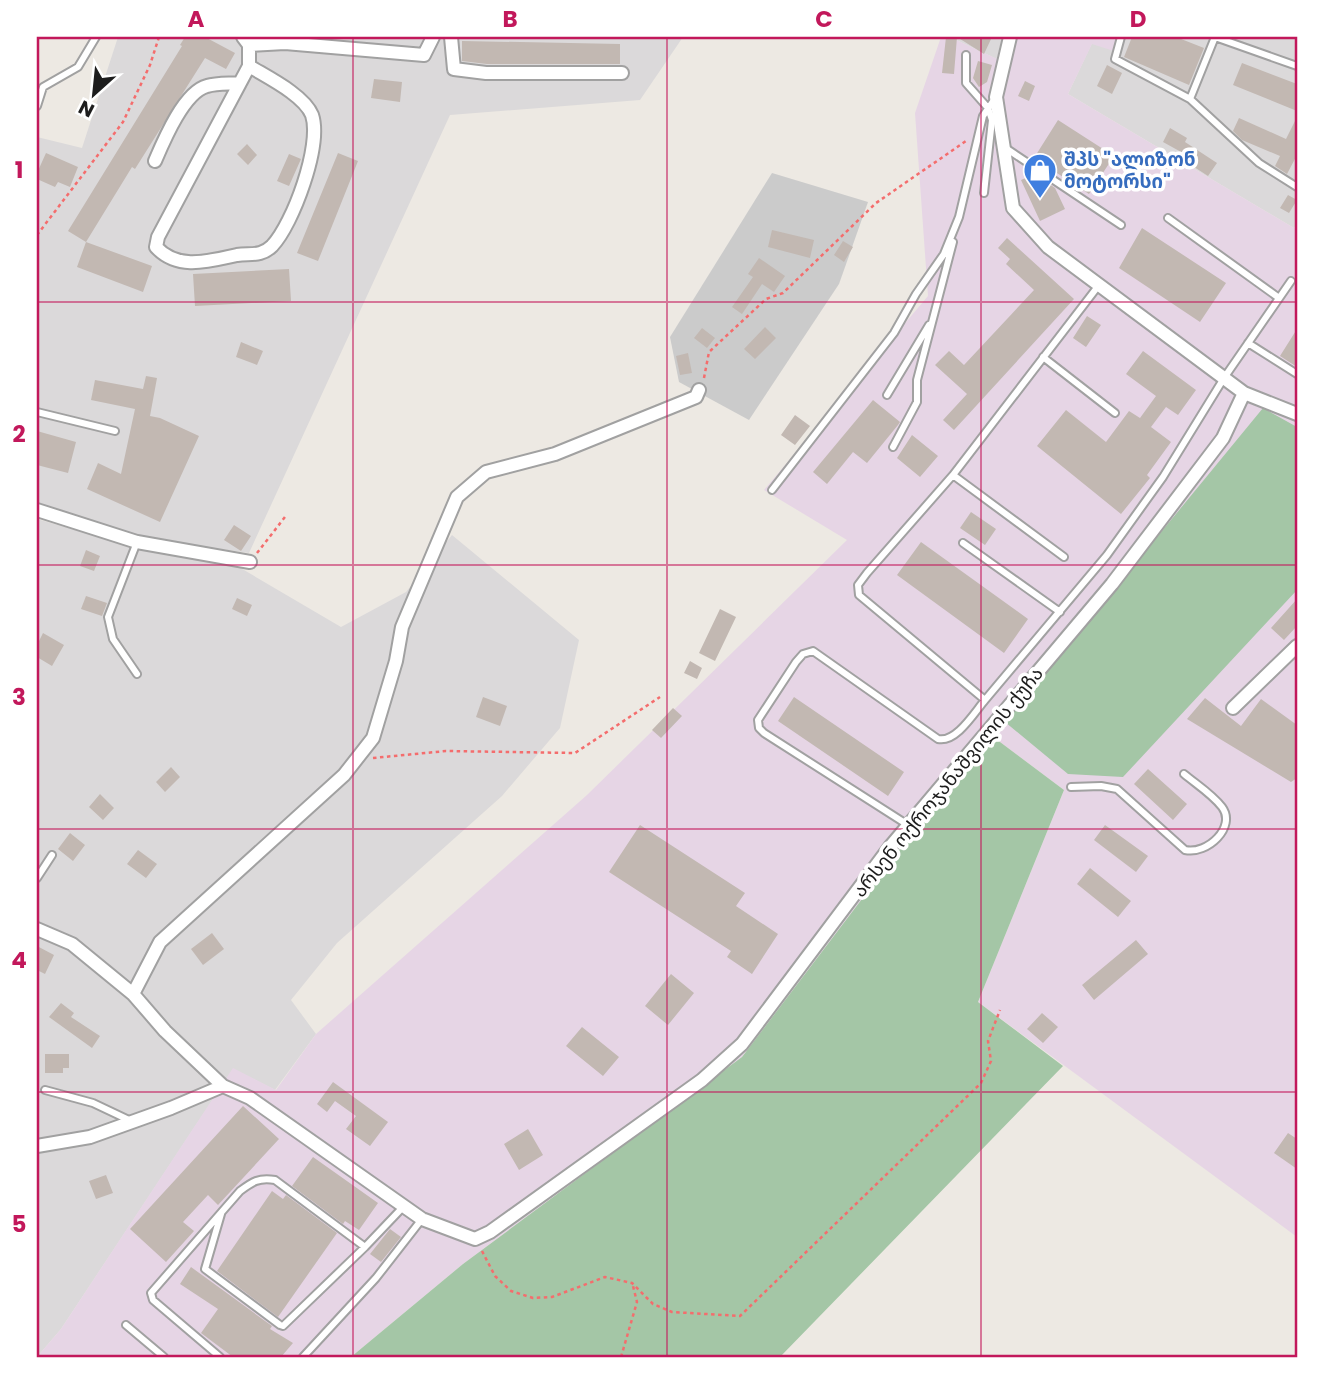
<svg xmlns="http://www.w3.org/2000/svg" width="1334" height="1394" font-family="Poppins,'Noto Sans Georgian',sans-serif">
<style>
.residential{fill:#dbd9da}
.industrial{fill:#e6d5e5}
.religious{fill:#cbcbcb}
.cemetery{fill:#a4c6a6}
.building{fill:#c2b8b2}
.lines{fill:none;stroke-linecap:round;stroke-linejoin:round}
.service-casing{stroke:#a1a1a1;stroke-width:10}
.minor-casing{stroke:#a1a1a1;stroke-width:16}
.path{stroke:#f46d6d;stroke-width:2.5;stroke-dasharray:3.5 3.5;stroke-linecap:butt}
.service{stroke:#fff;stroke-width:6}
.minor{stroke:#fff;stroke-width:12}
.grid{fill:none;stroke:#c2185b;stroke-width:2;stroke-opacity:0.55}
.labels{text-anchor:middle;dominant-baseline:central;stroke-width:7;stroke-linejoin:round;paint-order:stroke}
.shop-label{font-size:19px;font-weight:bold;fill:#366cbe;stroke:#fff;text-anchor:start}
.street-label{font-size:19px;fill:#1d1d1d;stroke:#fff}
.neatline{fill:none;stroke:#c2185b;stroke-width:2.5}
.grid-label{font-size:23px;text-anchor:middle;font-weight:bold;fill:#c2185b}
</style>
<rect width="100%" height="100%" fill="#ede9e3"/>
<path class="residential" d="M118,37H683L640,100L450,115L249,553L137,537L37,503V137L82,148Z
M950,37H1002L997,59Z
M1123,37H1297V224L1294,228L1068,94L1092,43Z
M37,519L142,549L232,563L341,627L406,592L452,535L579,640L560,728L502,796L337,943L291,1000L316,1034L275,1090L233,1069L61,1329L37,1357Z"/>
<path class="industrial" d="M941,37H950L1008,64L1015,37H1123L1117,52L1092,44L1068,94L1294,228L1297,224V1237L978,1002L1064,790L988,733L742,1057L463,1264L351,1357H37L61,1329L233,1068L276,1090L316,1034L587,795L847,540L764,490L928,296L915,113Z"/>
<path class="religious" d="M772,173L868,202L839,284L749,420L679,382L670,337Z"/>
<path class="cemetery" d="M1263,408L1297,427V590L1123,777L1068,774L1005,722Z
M988,733L1064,790L978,1002L1063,1066L780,1357H351L463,1264L742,1057Z"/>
<path class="building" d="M185,37H205L235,53L226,69L205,58L135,169L132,167L86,242L68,231L182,46L180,45Z
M946,37H992L984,54L957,37L954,74L942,73Z
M1132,37H1176L1204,48L1189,85L1124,57Z
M462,41L620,44V64H487L462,61Z
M978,61L992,65L987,82L979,87L973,78Z
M1242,63L1297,84V111L1233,85Z
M1107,65L1122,73L1112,94L1097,86Z
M374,79L402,82L400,102L371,98Z
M1025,81L1035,86L1029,101L1018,96Z
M1297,117V155L1287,174L1275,166L1280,156L1242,140L1233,131L1239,118L1286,139Z
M1058,120L1114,156L1089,194L1034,158Z
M1170,128L1187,138L1185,142L1217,163L1208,176L1188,163L1192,158L1163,142Z
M247,144L257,155L248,165L237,154Z
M46,153L78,167L70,187L58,182L55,187L37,179V173Z
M338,153L358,161L318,261L297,253Z
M289,154L301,159L289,186L277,181Z
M1035,174L1055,188L1065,209L1040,221L1021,180Z
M1288,195L1297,200L1289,213L1280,208Z
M1142,228L1226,283L1200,322L1119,268Z
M772,230L814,240L810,258L768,247Z
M1007,238L1074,299L954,430L943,420L967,394L935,365L949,351L964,365L1034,290L1006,264L1010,259L998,248Z
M843,241L853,247L844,262L834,255Z
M86,242L152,266L143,292L77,267Z
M759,258L785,276L774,292L762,284L742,314L732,307L753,277L748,274Z
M289,269L291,301L195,306L193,274Z
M1087,316L1101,325L1086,347L1073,338Z
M765,327L776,338L755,359L744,349Z
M702,328L715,338L707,348L694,338Z
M1297,329V367L1280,356Z
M241,342L263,351L257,365L236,357Z
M1143,351L1196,390L1178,415L1166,407L1151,427L1171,442L1147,475L1150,478L1121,514L1037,446L1066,410L1106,442L1129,411L1140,418L1156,396L1126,374Z
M688,353L692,373L680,375L676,356Z
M146,376L157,378L150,416L160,418L199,436L160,522L87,489L98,463L121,474L135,409L91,400L95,380L143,389Z
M873,400L900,422L898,425L867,463L853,452L827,484L813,472Z
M795,415L810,426L795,445L781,435Z
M37,431L76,442L68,473L37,465Z
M912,435L938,456L920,477L897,458Z
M971,512L996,529L985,545L960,528Z
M234,525L251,536L241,551L224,540Z
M921,542L1028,619L1004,653L897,575Z
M86,550L100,556L94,571L80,566Z
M86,596L107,603L102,616L81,609Z
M237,598L252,605L247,616L232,609Z
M1297,599V626L1284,640L1271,628Z
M720,609L736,617L715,661L699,653Z
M43,633L64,645L52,666L37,657V645Z
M690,661L702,668L697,679L684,673Z
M483,697L507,706L500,726L476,717Z
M794,697L904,772L888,796L778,721Z
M1205,698L1241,726L1261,699L1297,725V778L1291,782L1187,719Z
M673,708L682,716L661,738L652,730Z
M171,767L180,777L165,792L156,782Z
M1148,769L1187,804L1173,820L1134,784Z
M100,794L114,808L103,820L89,807Z
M640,825L745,893L736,906L778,934L752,974L727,957L731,951L609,872Z
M1105,825L1148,856L1136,872L1094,840Z
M70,833L85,845L73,861L58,849Z
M138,850L157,864L146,878L127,864Z
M1090,868L1131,901L1118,917L1077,884Z
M212,933L224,949L203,965L191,949Z
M1136,940L1148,954L1094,1000L1082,985Z
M37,946L54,955L45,974L37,970Z
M671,974L694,993L668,1025L645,1006Z
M61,1003L74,1013L71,1017L100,1036L92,1048L49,1017Z
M1042,1013L1058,1027L1043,1043L1027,1029Z
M582,1027L619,1057L603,1076L566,1046Z
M45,1054H69V1068H63V1073H45Z
M333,1082L388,1122L370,1146L346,1129L356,1116L335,1101L327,1112L317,1104Z
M243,1106L279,1139L218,1205L208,1195L183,1222L194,1231L166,1262L130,1229Z
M528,1129L543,1155L519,1170L504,1144Z
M1288,1133L1297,1139V1169L1274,1153Z
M313,1157L378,1203L359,1230L345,1221L343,1224L292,1186Z
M106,1175L113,1193L96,1199L89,1181Z
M272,1191L283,1199L286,1195L337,1233L278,1317L217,1271Z
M390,1229L401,1237L381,1262L370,1254Z
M191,1267L272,1326L270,1329L293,1343L281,1357H233L201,1333L218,1309L180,1284Z"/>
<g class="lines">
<defs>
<path id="service" d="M1121,37L1115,59L1190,99L1259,163L1297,187
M966,55V83L988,108L992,120L984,193
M1190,99L1215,37L1297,66
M37,106L43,87L78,67L96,37
M1004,147L1121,225
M1168,218L1279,298
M1248,343L1297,374
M1043,357L1115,413
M887,395L929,325
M37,412L115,431
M893,447L917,402V380L953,242
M772,490L894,333L916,294L944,254L959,217L983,116L994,100
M137,542L108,617L113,639L137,674
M963,543L1060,612
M1064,557L953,475L1099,285
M985,700L1107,555L1163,477L1224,378L1291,281
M1071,787L1101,786L1117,789L1185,850C1207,855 1237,827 1222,807C1212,794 1196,784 1184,774
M908,825L764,733L759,728L758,720L796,662L803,654L813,651L938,739C956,743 974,713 985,700L859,595L858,585L867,573L953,475
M37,878L52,855
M45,1090L93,1103L131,1121
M221,1214L205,1269L280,1325L283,1326L365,1247
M126,1325L164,1357
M220,1357L153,1300L151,1293L240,1191C252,1182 259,1177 275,1180L365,1247L404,1206
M303,1357L376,1278L422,1219"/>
<path id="minor" d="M243,37L249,45L285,43L424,55L433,37
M451,37L454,69L486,73H622
M249,66C267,77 304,95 312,115C322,145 293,224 272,246C261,257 250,253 237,255C209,261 178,271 156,247L158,237L249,66V45
M155,161C164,140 184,92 207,86C217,83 230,84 240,83
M1244,393L1297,414
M37,510L137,542L250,562
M1233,708L1297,646
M37,929L72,944L133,994L165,1031L223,1086L250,1098L422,1219L475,1239L490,1232L702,1080L742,1044L890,847L1112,584L1223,438L1244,393L1048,247L1013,208L996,97L1010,37
M133,994L160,942L344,775L373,738L396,661L402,627L457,497L486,472L555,454L696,397L699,390
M37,1146L90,1137L171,1108L223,1086"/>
</defs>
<use href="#service" class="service-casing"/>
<use href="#minor" class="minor-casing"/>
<path class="path" d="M37,235L123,122L150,65L159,37
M704,378L709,352L766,299L783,293L876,203L966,141
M257,553L285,517
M373,758L446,751L575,753L660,697
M482,1251L495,1276L511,1291L533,1298L552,1297L605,1277L632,1283L653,1304L672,1312L740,1316L981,1083L991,1061L988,1041L1000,1010
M621,1357L637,1302L633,1286"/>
<use href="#service" class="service"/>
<use href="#minor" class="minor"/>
</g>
<path class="grid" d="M353,37V1357M667,37V1357M981,37V1357M37,302H1297M37,565H1297M37,829H1297M37,1092H1297"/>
<defs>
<symbol id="shop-pin" viewBox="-11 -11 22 30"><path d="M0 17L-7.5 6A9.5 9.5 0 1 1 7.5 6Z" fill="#3f7fe0" stroke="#fff"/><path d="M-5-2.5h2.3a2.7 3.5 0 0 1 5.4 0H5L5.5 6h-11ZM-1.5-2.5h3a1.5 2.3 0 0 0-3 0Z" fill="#fff"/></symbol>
</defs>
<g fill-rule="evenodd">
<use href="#shop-pin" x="1021" y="151" width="38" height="52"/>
</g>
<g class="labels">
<g class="shop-label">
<text x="1064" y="159">შპს "ალიზონ<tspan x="1064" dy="22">მოტორსი"</tspan></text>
</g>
<g class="street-label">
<text transform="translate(948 782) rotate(-51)">არსენ ოქროჯანაშვილის ქუჩა</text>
</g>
</g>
<rect width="1334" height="1394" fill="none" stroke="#ffffff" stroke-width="77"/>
<g transform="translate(94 94) rotate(207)" stroke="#ffffff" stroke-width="5" paint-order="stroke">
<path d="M0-5L12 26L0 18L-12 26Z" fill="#1d1d1d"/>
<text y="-10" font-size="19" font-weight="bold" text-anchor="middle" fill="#1d1d1d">N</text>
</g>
<rect x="38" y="38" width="1258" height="1318" class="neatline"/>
<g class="grid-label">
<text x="196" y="27">A</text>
<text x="510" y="27">B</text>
<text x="824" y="27">C</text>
<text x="1138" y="27">D</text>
<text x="19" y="178">1</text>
<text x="19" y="442">2</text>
<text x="19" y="705">3</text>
<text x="19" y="968">4</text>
<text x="19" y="1232">5</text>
</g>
</svg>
